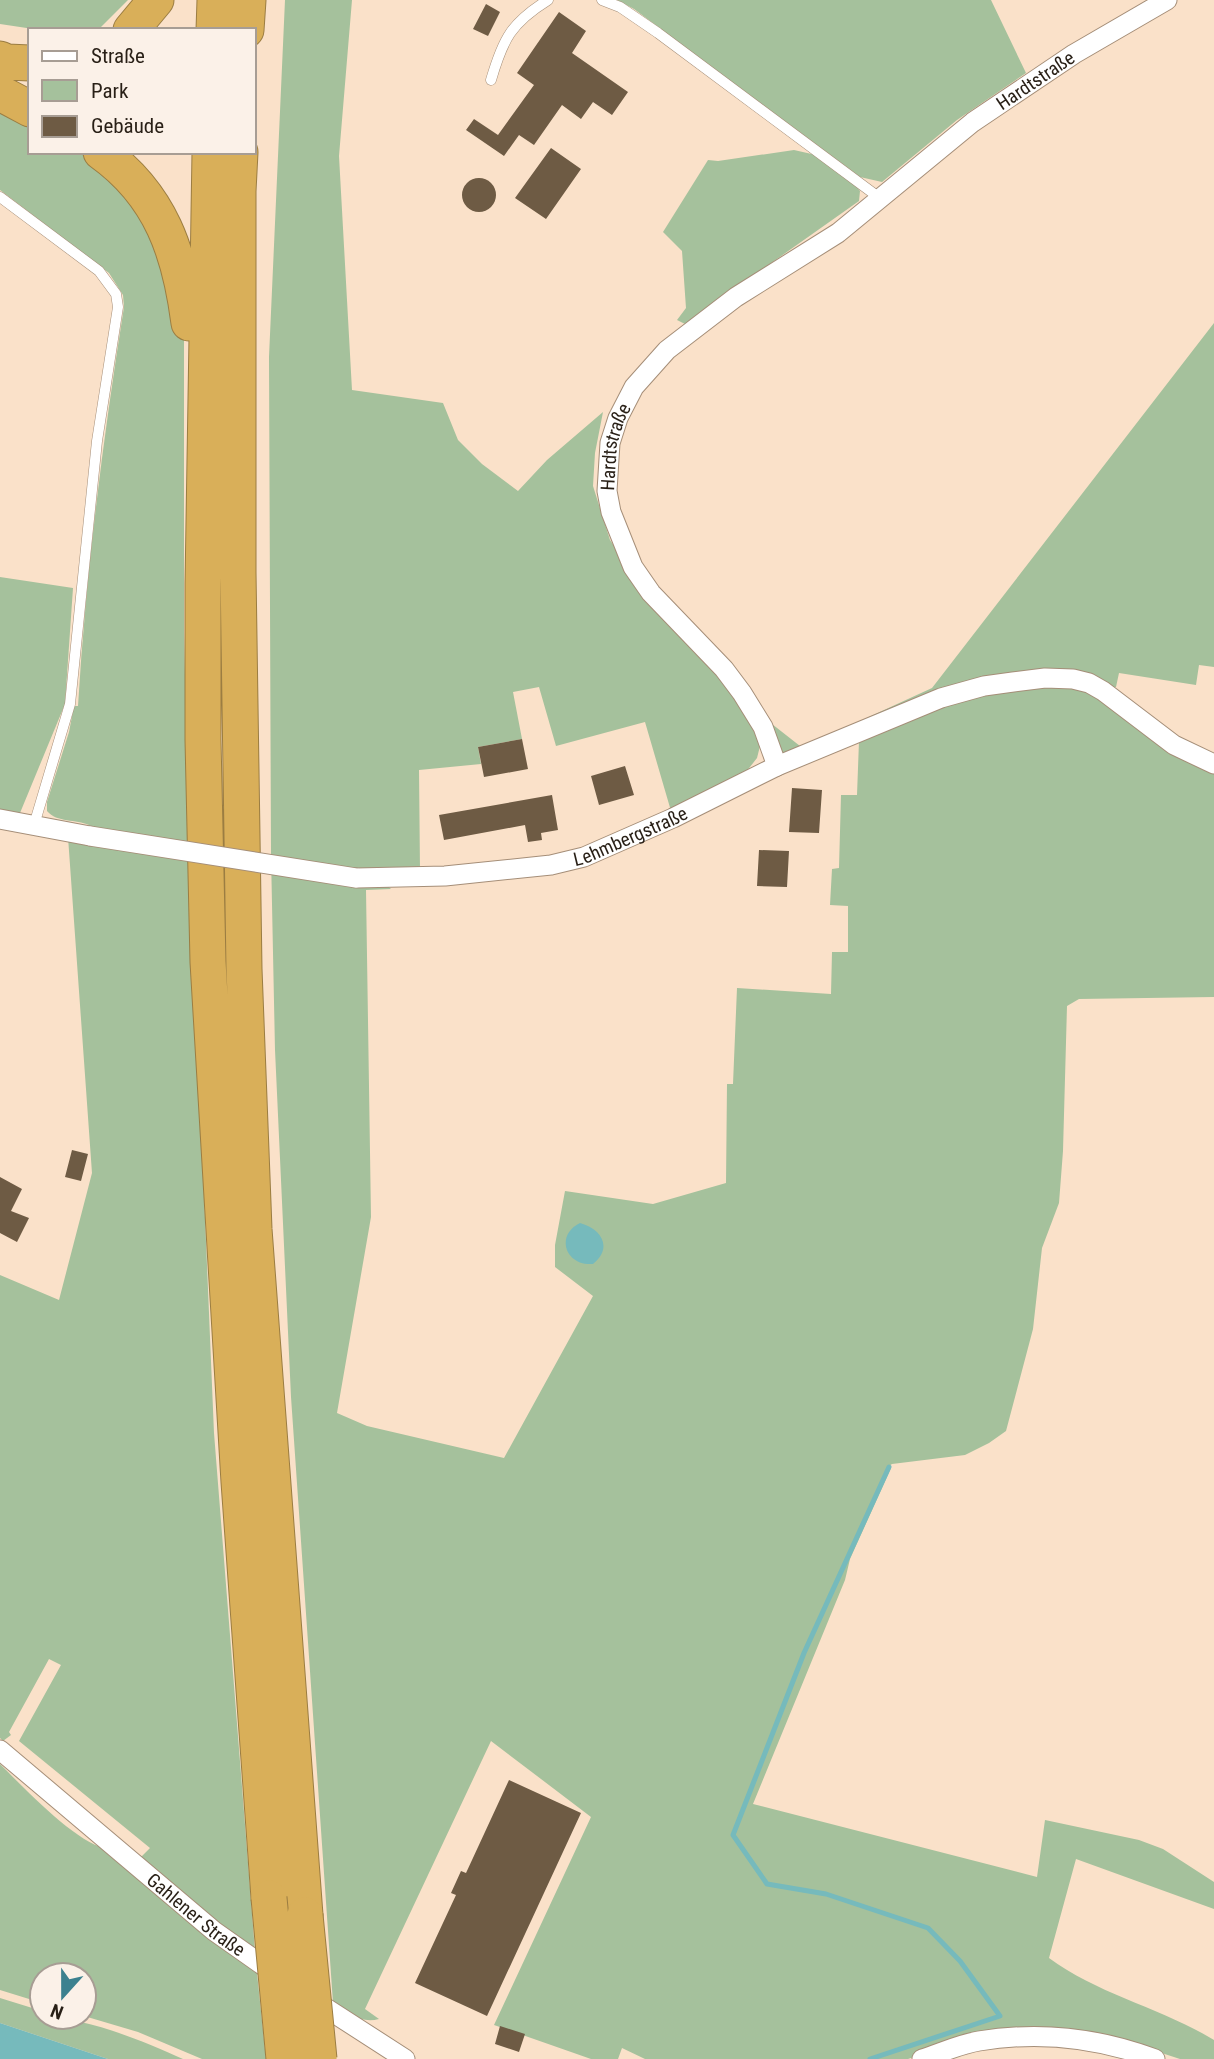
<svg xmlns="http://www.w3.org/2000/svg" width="1214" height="2059" font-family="'Roboto Condensed',sans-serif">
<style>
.green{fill:#a5c19c}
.water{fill:#76babc}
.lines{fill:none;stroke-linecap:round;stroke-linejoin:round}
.stream{stroke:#76babc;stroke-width:5}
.building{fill:#6e5b44}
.lane-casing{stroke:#a58e78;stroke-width:11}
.street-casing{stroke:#a58e78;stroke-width:21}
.highway-casing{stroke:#9b7d42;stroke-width:37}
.lane{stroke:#fff;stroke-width:10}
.street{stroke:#fff;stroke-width:19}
.highway{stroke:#d9af59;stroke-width:35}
.street-bridge-casing{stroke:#a58e78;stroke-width:21;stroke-linecap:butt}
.highway-bridge-casing{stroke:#9b7d42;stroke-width:37;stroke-linecap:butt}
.street-bridge{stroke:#fff;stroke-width:19}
.highway-bridge{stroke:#d9af59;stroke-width:35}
.labels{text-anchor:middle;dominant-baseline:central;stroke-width:7;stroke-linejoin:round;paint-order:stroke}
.street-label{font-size:19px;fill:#281f16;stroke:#fbf1e8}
</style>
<rect width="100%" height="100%" fill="#fae1c9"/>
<path class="green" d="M0,0H128L98,30H40L0,24Z
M285,0H352L339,156L352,390L443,403L458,440L482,464L518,491L547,460L603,412L595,453L593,486L610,540L647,595L731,685L756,724L760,746L757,758L746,772L671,811L645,722L556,746L539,687L513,692L522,739L478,747L481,764L419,770L420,871L388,886L391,889L366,890L371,1217L337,1413L367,1426L504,1458L593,1296L555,1267V1245L565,1191L653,1204L726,1183L727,1084H733L737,988L831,994L832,952H848V906L830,905L832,869L839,868L841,795H857L859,741L953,699L1029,685L1087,688L1144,734L1208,772L1214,773V997L1079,999L1067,1006L1063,1151L1059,1203L1042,1248L1033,1329L1006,1431L989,1443L965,1455L892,1464L889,1466L891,1468L850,1559L845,1580L753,1804L1037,1877L1045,1820L1139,1840L1163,1849L1214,1882V1909L1076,1859L1049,1958C1099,1995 1162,2008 1214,2040V2059H1180L1131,2043L970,2038L908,2059H645L622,2048L618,2059H591L494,2025L591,1817L491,1741L365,2009L379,2019C361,2024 348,2013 333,2003L291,1397L275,1050L271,855L269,357Z
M617,0H991L1026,73L957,120L882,182L860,177L634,9Z
M0,104L30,120V152H86L145,206L184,337V632L189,845L89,829V825C76,819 57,823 47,811V802L69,732L74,706H78C86,572 103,439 124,307L123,295L109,273L0,190Z
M794,150L816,155L853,182L860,191L859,201L685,324L677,320L686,308L682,251L663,232L708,160L718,161Z
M1214,323V667L1199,665L1196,685L1119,673L1116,687H1104L1057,673L779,756L763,717L800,746L823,738L932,688Z
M0,577L73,588L65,704L20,813L0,810Z
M68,837L190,858L214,1433L255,1951L186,1898L140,1858L150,1848L19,1741L61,1665L49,1659L9,1732L11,1735L3,1741L0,1738V1275L59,1300L92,1173Z
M0,1764C23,1787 75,1842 105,1848L192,1923L257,1973L266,2059H202L138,2032L84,2016V1975H42V2003L0,1990Z
M0,1998L42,2011V2017C86,2017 143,2041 183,2059H108L0,2023Z"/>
<path class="water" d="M580,1223C602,1229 613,1248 593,1264C565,1266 555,1235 580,1223Z
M0,2023L108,2059H0Z"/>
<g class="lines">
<path class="stream" d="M870,2059L1000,2016L960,1961L928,1928L826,1894L767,1884L733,1835L804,1653L889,1467"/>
</g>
<path class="building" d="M486,4L500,12L488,36L473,29Z
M559,12L586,31L572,53L628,92L612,115L593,102L581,119L562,105L534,145L519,135L504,156L466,130L474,119L498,135L534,85L517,73Z
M551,148L581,169L546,219L515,198Z
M462 195a17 17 0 1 1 34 0a17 17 0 1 1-34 0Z
M522,739L528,769L484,777L478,747Z
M625,766L634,795L599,805L591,776Z
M792,788L822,790L819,833L789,832Z
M552,795L558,830L541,833L542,840L528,842L525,825L444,840L439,815Z
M759,850L789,851L787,887L757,886Z
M72,1150L88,1154L81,1181L65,1177Z
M0,1177L22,1189L11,1211L29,1218L17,1242L0,1233Z
M509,1780L581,1813L487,2016L415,1983L456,1895L451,1893L461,1871L466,1873Z
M500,2026L525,2034L519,2052L495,2044Z"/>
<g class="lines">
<defs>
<path id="lane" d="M602,0L620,7L658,33L881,199
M491,80C503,39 511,23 548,0
M0,197L99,271L116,294L118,307L97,441L70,704L34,825"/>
<g id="street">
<path id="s1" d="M777,766L763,727L742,693L724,669L651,593L633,567L611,512L607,491L610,443L618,418L634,387L667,350L736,297L838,233L973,122L1074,54L1167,0"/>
<path d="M0,819L90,836"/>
<path id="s2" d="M356,878L445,876L551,865L584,857L673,818L777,766L941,698L984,686L1013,682L1045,678L1073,679L1089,683L1103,691L1174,745L1214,764"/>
<path id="s3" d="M0,1750L214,1931L278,1976"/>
<path d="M312,1999L405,2059"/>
<path d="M922,2059C941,2053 960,2044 979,2041C1039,2031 1099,2038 1155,2059"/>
</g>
<path id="highway" d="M131,30L156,0
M214,30L215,0
M246,30L248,0
M0,59L7,62L30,63
M0,93L30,109
M101,152C161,195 180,253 189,323
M210,152L203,584V740L208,962L239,1482L269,1898
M240,152L238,191V572L244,969L254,1229L305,1915"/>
</defs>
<use href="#lane" class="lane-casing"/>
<use href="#street" class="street-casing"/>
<use href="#highway" class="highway-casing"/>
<use href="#lane" class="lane"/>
<use href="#street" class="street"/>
<use href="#highway" class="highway"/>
<defs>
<path id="street-bridge" d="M90,836L356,878"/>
<path id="highway-bridge" d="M269,1898L284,2059
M305,1915L319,2059"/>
</defs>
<use href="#street-bridge" class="street-bridge-casing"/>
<use href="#highway-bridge" class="highway-bridge-casing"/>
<use href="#street-bridge" class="street-bridge"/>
<use href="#highway-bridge" class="highway-bridge"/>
</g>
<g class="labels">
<g class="street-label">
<text stroke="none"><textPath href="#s1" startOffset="945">Hardtstraße</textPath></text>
<text stroke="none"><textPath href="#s1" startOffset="374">Hardtstraße</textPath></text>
<text stroke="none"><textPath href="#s2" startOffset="280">Lehmbergstraße</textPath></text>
<text stroke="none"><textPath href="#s3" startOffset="256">Gahlener Straße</textPath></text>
</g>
</g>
<rect x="28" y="28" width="228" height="126" fill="#fbf1e8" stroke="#a79d94" stroke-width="2"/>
<rect x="42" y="51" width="35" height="10" fill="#ffffff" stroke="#a79d94" stroke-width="2"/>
<text x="91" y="63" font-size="21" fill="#281f16">Straße</text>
<rect x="42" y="80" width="35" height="21" fill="#a5c19c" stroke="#a79d94" stroke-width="2"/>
<text x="91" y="98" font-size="21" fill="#281f16">Park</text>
<rect x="42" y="116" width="35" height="21" fill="#6e5b44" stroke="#a79d94" stroke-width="2"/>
<text x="91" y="133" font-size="21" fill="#281f16">Gebäude</text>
<g transform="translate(63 1996) rotate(201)"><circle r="33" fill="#fbf1e8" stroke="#a79d94" stroke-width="2"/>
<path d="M0-5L12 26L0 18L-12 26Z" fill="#3c818f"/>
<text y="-10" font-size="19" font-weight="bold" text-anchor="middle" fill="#281f16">N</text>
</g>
</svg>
